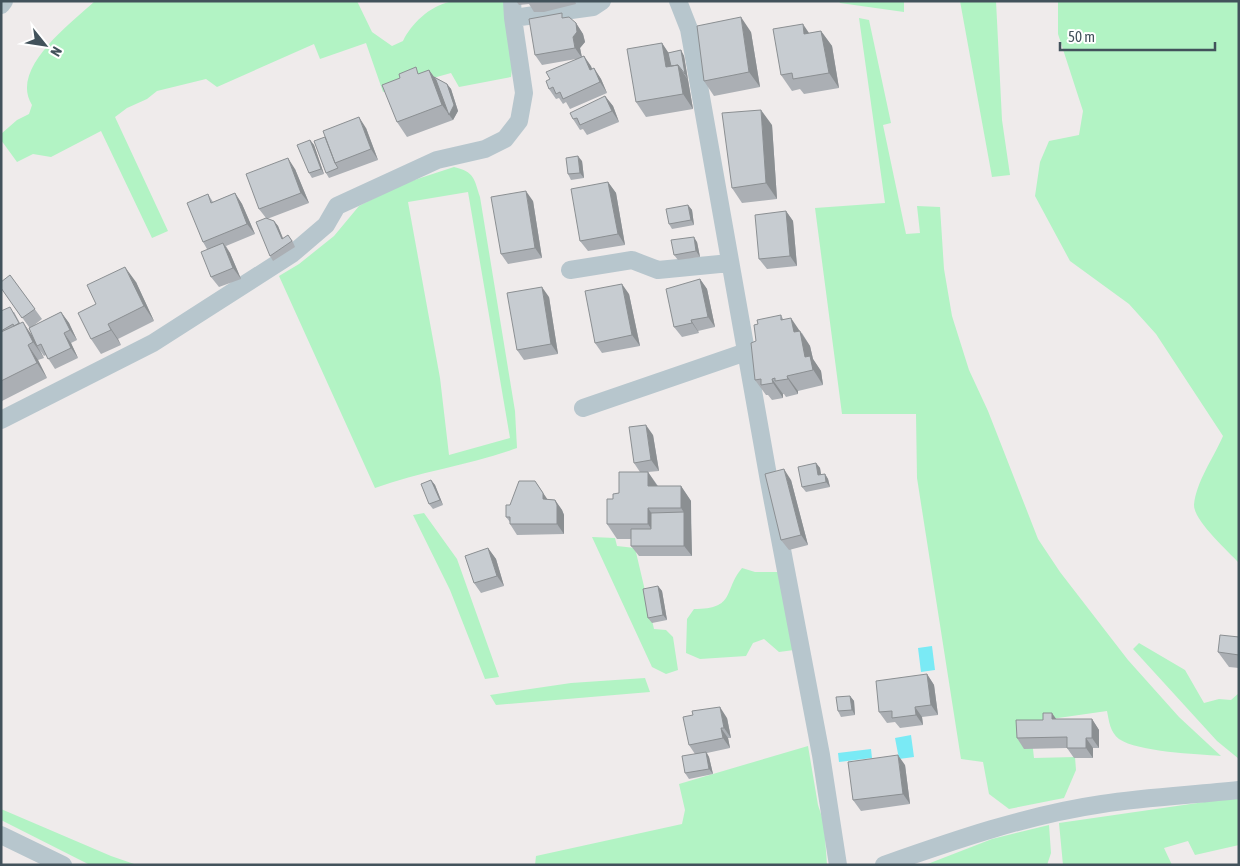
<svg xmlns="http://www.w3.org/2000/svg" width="1240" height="866" font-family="'Asap Condensed',sans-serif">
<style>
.green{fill:#b2f3c4;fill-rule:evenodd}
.water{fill:#7aeaf5}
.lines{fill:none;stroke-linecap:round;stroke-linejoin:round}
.street{stroke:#b7c6cd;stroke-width:18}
.wall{fill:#abafb4}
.shaded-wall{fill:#8b8f92}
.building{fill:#c7ccd1;stroke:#8b8f92}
</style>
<rect width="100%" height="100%" fill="#efebeb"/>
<path class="green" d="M95,1H357L372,32L392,46L403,41C411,24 430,6 449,2C466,0 487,1 504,1L512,69L511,77L459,87L451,73L383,92L366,43L320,59L314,44L217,87L206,79L157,91L147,99L127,108L115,117L168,231L152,238L101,131L51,157L33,154L17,162L1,140V134L17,120L29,114L32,105C9,69 71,23 95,1Z
M839,1H904V12L840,3Z
M960,1H996L1002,120L1010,175L992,177Z
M1058,1H1239V563C1228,551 1194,521 1194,505C1196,482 1214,457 1223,436L1156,334L1129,304L1070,261L1035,196L1040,162L1049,141L1079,135L1083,111L1058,34Z
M859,18L869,20L891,123L883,125L906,234L920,233L917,206L940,207L944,269L952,316L969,370L988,411L1038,539L1060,572L1128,660L1179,717L1221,756C1197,754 1138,752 1119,739C1110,732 1109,721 1107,711L1030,722L1034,758L1075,757L1076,770L1064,798L1009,809L989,794L983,762L961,759L917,478L916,414H842L815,208L885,203Z
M454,167C475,172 474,179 480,197L515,411L517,448C471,465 421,471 375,488L279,276L299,264L334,236L359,206L402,184ZM468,192L510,438L449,455L440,378L408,202Z
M424,513L457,559L499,677L485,679L450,590L413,515Z
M592,537L615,538L617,546L635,548L654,629L666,630L673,637L678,670L666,674L652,667Z
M742,568L755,572H779L794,650L779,652L764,639L753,643L746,656L700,659L686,653L687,619L694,609C736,609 723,591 742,568Z
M1139,643L1185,670L1204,703L1219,699L1231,700L1239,693V759L1217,741L1133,649Z
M645,678L650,692L496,705L490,695L571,683Z
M808,746L818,805L824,823L827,865H535L536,856L682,824L685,810L679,784Z
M1239,797V845L1195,855L1188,841L1164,848L1172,865H1063L1059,823Z
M1,809L111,856L137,865H90L1,820Z
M1049,825L1051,853L1047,865H925L992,839Z"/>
<path class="water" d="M932,646L935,670L921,672L918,648Z
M911,735L914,757L899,759L895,738Z
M871,749L872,758L839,762L838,753Z"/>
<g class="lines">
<path class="street" d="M512,1L513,18
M678,1L689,29L769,481L821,755L838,865
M1,5L4,1
M570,270L632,260L658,270L730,263
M583,408L746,352
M1,420L153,343L292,254L326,225L337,206L437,160L485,149L505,139L519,121L524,93L513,18L593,7L602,1
M1,835L63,865
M884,865C955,840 1027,815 1102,804C1147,797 1193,795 1239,790"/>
</g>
<path class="wall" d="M516,1H575L576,4L544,12H534L529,4L519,5Z
M565,18L576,23L583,34L585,42L580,48L582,57L584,56L592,69L594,68L601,79L607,93L570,109L566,102L563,104L559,98L556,99L549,89L550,79L576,59L542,65L535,55Z
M821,31L832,46L839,88L804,94L800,89L792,91L781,75L809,33Z
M751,32L760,87L714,96L704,81Z
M662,43L668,53L681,50L684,56L693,109L646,117L636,102Z
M429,70L434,77L447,84L451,89L458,111L453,120L407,137L397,122L420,74Z
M605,96L613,106L619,122L587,135L583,129L580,130L573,119Z
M772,125L777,199L742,203L732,188Z
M366,128L378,160L329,178L326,173Z
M310,140L314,145L324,174L312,178L309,173Z
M582,161L584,178L571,180L568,174Z
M295,169L309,203L267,219L274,221L278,226L283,238L292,240L295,247L273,261L270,256L266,218L259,209Z
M608,182L616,193L625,245L588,251L580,241Z
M235,193L242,204L255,234L226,246L230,253L241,279L219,287L211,277L207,249L203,242L208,194L213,202Z
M533,201L542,258L508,264L501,254Z
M688,205L692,210L694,225L672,229L669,224Z
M786,211L793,221L797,266L767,269L759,259Z
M697,242L700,257L678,260L674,255Z
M10,275L42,319L33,326L61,312L69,323L77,340L71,343L78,358L55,369L46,355L44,356L40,350L44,358L38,360L47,378L2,401L1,311L14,312L20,323L32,335L29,327L1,288Z
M700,279L707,289L715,327L698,331L699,333L682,337L674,327Z
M136,282L154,321L118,339L121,345L101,354L91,339L96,304Z
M629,294L640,346L602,353L595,343Z
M549,297L558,354L524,360L517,350Z
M781,315L783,319L802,333L810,346L813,359L821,371L823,385L798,391V394L786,397L784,394H783V398L772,400L768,395H766L755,380L756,341L758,324Z
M653,435L659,471L648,472L658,486H681L691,501L692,556H639L631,546V539H617L607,524L613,499L640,472L634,463Z
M816,463L820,468L821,475L825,474L828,479L830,487L806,492L802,487Z
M431,480L435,485L443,505L433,509L429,504Z
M791,480L808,545L789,550L781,540Z
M548,499L555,500L562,510L564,515V534L517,535L510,524V522L506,517Z
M488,548L496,559L504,586L481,593L474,583Z
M658,586L662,591L667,620L652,623L648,618Z
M1239,637V668L1229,667L1218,652Z
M927,674L934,685L938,715L922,717L923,725L900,728L895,722L887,723L879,712Z
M850,696L854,701L855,715L841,717L838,711Z
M727,718L731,738H728L730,748L707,753L709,757L713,774L689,779L685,773L695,754L689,745Z
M1057,719H1092L1099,730V748H1093V758H1074L1067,748L1024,749L1017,738Z
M905,765L910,804L861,811L853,800Z"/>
<path class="shaded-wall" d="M741,17L751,32L760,87L749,72Z
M576,23L583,34L585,42L580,48L582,58L575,48L573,37Z
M803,24L813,39L804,34Z
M821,31L832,46L839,88L829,73Z
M662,43L672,58L675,76L666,67Z
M681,50L684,56L688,80L685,74Z
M584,56L591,66L597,81L590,70Z
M678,65L688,80L693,109L683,94Z
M594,68L601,79L607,93L600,82Z
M429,70L440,85L447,84L451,89L458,111L453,120L442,105Z
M605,96L613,106L619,122L612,111Z
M761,110L772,125L777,199L766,183Z
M359,117L366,128L378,160L371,149Z
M310,140L314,145L324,174L321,169Z
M578,156L582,161L584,178L580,173Z
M288,158L295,169L309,203L301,193Z
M608,182L616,193L625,245L618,234Z
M526,191L533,201L542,258L535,248Z
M235,193L242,204L255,234L247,224Z
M688,205L692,210L694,225L691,220Z
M786,211L793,221L797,266L790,256Z
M274,221L278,226L285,244L282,239Z
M694,237L697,242L700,257L696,251Z
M223,243L230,253L241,279L233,268Z
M125,267L136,282L154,321L144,306Z
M700,279L707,289L715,327L708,317Z
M622,284L629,294L640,346L632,335Z
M542,287L549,297L558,354L551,344Z
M61,312L69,323L77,340L70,330Z
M791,318L810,346L813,359L821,371L823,385L805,357L794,332Z
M691,320L698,331L699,333L692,323Z
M23,322L33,337L37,346L44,358L33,342Z
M108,324L118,339L121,345L111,330Z
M64,333L71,343L78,358L71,348Z
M28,345L38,360L47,378L37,363Z
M787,376L798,391V394L788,379Z
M772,379L783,394V398L773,383Z
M646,425L653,435L659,471L651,460Z
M816,463L820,468L822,480L818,475Z
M784,469L791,480L808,545L801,535Z
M648,472L658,487L648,486Z
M825,474L828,479L830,487L826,482Z
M431,480L435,485L443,505L440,500Z
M535,481L550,503L543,499Z
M681,486L691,501V523L681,508Z
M555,500L562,510L564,515V534L557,524Z
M648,508L658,523V539L648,524Z
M684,512L691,523L692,556L684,546Z
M488,548L496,559L504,586L497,576Z
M658,586L662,591L667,620L663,615Z
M927,674L934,685L938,715L931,705Z
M850,696L854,701L855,715L852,710Z
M720,707L727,718L731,738L724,728Z
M915,707L922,717L923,725L916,715Z
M1052,713L1059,723L1052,719Z
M1092,719L1099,730V748L1092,738Z
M721,728L728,738L730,748L723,738Z
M1086,738L1093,748V758L1086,748Z
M706,752L709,757L713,774L709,769Z
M898,755L905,765L910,804L903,794Z"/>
<path class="building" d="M562,13V18L569,17L576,23L577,32L573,37L575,48L535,55L529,19Z
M741,17L749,72L704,81L697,26Z
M803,24L804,34L821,31L829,73L793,79L792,73L781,75L773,29Z
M662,43L666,67L678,65L683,94L636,102L627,49Z
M681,50L685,74L678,65L671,66L668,53Z
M584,56L590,70L594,68L600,82L563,99L560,92L556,94L553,87L549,89L546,81L550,79L546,72Z
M416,67L418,74L429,70L442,105L397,122L382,85L400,78L399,74Z
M434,77L447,84L454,105L449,115L436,80Z
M605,96L612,111L580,125L577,118L573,119L570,113Z
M761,110L766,183L732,188L722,113Z
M359,117L371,149L335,163L323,131Z
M325,137L335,163L338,168L326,173L314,141Z
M310,140L321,169L309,173L297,145Z
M578,156L580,173L568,174L566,158Z
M288,158L301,193L259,209L246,174Z
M608,182L618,234L580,241L571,189Z
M526,191L535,248L501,254L491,197Z
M235,193L247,224L203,242L187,203L208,194L211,203Z
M688,205L691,220L669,224L666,209Z
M786,211L790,256L759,259L755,215Z
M266,218L274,221L282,239L288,235L292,241L270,256L256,222Z
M694,237L696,251L674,255L671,240Z
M223,243L233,268L211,277L201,252Z
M125,267L144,306L108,324L111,330L91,339L78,313L96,304L87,285Z
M10,275L35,309L22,318L1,288V282Z
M700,279L708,317L691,320L692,323L674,327L666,289Z
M622,284L632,335L595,343L585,291Z
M542,287L551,344L517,350L507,293Z
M10,307L19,323L14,326L13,324L1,331V311Z
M61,312L70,330L64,333L71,348L48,359L41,344L37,346L29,328Z
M781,315V320L791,318L794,332L800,331L805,357L810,356L813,370L787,376L788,379L775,381V378L772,379L773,383L761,385V379L755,380L751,343L756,341L754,325L758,324L757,320Z
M23,322L33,342L28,345L37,363L1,381V332Z
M646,425L651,460L634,463L629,427Z
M816,463L818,475L825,474L826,482L802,487L798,467Z
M784,469L801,535L781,540L765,474Z
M619,472H648V486H681V508H648V524H607V499H613V494L619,493Z
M431,480L440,500L429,504L421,484Z
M519,481H535L543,493V499L555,500L557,505V524H510V517H506V505H510Z
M684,512V546H631V529H651V513Z
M488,548L497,576L474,583L465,556Z
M658,586L663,615L648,618L643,589Z
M1220,635L1239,637V655L1218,652Z
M927,674L931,705L915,707L916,715L892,718V711L879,712L876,681Z
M850,696L852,710L838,711L836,697Z
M720,707L724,728H721L723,738L689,745L683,717L693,715L692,711Z
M1043,713H1052V719H1092V738H1086V748H1067V737L1017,738L1016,720H1043Z
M706,752L709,769L685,773L682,756Z
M898,755L903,794L853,800L848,762Z"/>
<rect width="1240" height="866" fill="none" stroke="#42525b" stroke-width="5"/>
<g transform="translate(45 45) rotate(120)" stroke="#ffffff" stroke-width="4" paint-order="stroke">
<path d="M0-4L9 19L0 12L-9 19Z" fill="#42525b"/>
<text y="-8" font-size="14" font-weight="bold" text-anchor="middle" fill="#42525b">N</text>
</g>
<path d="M1060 42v8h155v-8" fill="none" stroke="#42525b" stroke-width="2.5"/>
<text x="1068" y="42" font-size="15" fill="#42525b" stroke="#ffffff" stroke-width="4" paint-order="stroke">50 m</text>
</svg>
